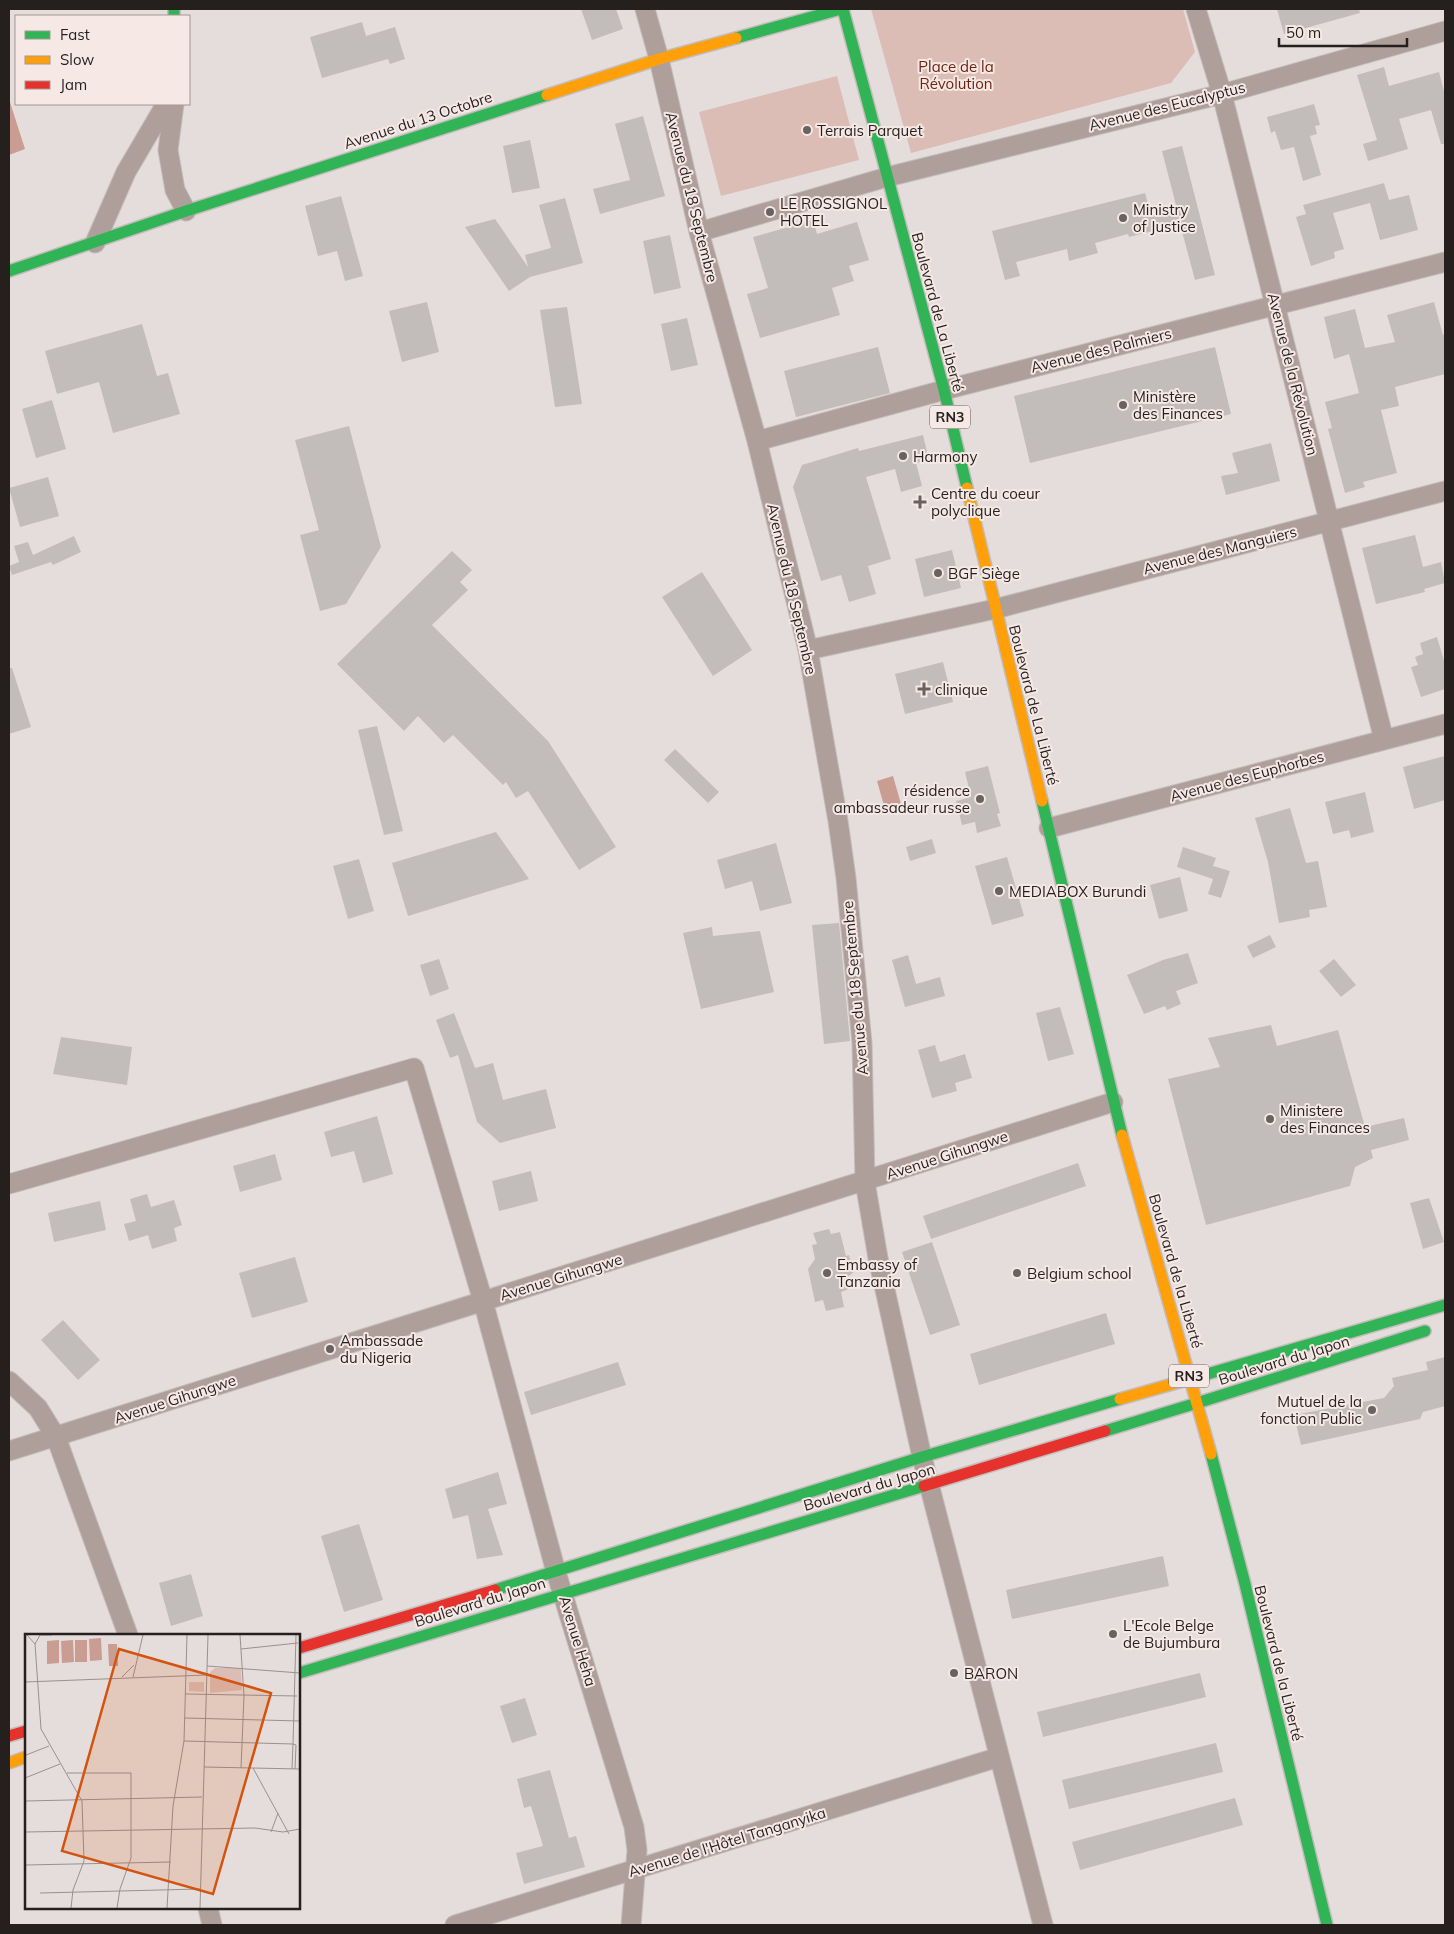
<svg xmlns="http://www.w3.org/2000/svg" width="1454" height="1934" font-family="Mulish,sans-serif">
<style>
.green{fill:#dbbdb6}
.water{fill:#c99d92}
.building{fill:#c2bdbb}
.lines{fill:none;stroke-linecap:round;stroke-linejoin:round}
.street-casing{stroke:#c2bcba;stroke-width:21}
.fast-casing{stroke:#c2bcba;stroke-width:14}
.slow-casing{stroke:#c2bcba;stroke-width:14}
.jam-casing{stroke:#c2bcba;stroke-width:14}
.street{stroke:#af9f9b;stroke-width:19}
.fast{stroke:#30b455;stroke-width:11}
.slow{stroke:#ff9f0a;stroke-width:11}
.jam{stroke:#e5322d;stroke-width:11}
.poi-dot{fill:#686260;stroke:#f6e8e4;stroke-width:2}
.labels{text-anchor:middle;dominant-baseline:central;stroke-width:4;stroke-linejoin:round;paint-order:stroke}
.shield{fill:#f6e8e4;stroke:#645b59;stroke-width:1}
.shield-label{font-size:14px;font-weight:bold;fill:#251f1e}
.park-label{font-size:15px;fill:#6c2411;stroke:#f6e8e4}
.street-label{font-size:15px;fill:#251f1e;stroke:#f6e8e4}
.poi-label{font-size:15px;fill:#251f1e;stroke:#f6e8e4;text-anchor:start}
.inset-road{fill:none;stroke:#98918f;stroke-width:1}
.view{fill:#d4530e;fill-opacity:0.15;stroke:#d4530e;stroke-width:2.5}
.inset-edge{fill:none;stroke:#251f1e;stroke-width:2.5}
</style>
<rect width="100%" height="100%" fill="#e5dddb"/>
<path class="green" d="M871,9H1183L1195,52L1171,83L911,153Z
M837,76L859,160L721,196L699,112Z"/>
<path class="water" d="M9,99L25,149L9,155Z
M893,776L901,804L885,809L877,781Z"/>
<path class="building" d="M581,9H616L623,29L592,40Z
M1277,9H1359L1360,13L1284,34Z
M362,22L366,36L395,27L405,59L390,64L388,59L322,78L310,37Z
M1384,67L1389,86L1439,72L1445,95V144H1441L1431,110L1399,119L1408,149L1368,161L1363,144L1377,140L1357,75Z
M1314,104L1320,125L1315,126L1317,134L1310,136L1321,175L1303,181L1294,147L1281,150L1275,131L1271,133L1267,117Z
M643,116L665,196L600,214L593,189L630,180L615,124Z
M530,140L540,188L512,193L503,146Z
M1182,146L1215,275L1195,280L1180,224L1129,237L1128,234L1095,243L1098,253L1069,261L1067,249L1016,262L1020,276L1005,280L992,231L1145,193L1150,211L1176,205L1162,151Z
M1384,183L1389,200L1409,195L1418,230L1380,240L1370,203L1333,213L1344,249L1334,252L1335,258L1311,266L1296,217L1306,214L1303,205Z
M341,196L363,276L345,281L337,251L318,256L305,206Z
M565,198L583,263L530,277L509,291L465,227L495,219L528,267L525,255L551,248L539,205Z
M813,220L817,234L857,222L869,260L849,266L854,281L832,288L840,315L760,338L747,294L768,288L753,237Z
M670,235L681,288L654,294L643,241Z
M427,302L439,352L402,362L389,311Z
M1434,302L1443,335L1445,334V374L1395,387L1399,406L1381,410L1397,473L1363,482L1365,487L1345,493L1328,429L1332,428L1325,402L1359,393L1349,354L1334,359L1324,317L1355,309L1365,348L1395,342L1387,315Z
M567,307L582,404L555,407L540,310Z
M687,318L698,365L671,371L661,324Z
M142,324L157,376L168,373L180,414L113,433L99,382L57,394L45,351Z
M878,347L890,393L796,417L784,371Z
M1215,347L1231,414L1030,463L1014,396Z
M52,400L66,449L36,458L22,409Z
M349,426L381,547L346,604L320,611L300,535L319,530L295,440Z
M923,435L929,460L916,463L922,486L901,492L895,469L866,477L891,559L868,566L876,594L849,602L841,575L821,581L793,487L802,465L858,448L859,451Z
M1271,443L1280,481L1226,495L1221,476L1238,473L1232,453Z
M48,477L59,516L20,527L9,488Z
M1415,535L1423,567L1441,562L1445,583L1424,589L1425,592L1376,604L1362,548Z
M74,536L81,552L53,565L51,562L12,575L9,566L19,562L14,546L28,542L33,555Z
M952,550L961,588L924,597L915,559Z
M452,551L472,570L460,582L468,590L432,625L548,741L616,847L579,870L528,791L516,798L506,782L503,785L453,735L444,743L418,716L404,731L337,664Z
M702,572L752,650L713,676L662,597Z
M1437,637L1445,664V689L1421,697L1411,667L1418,665L1415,657L1423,654L1420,643Z
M943,662L953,702L905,714L895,674Z
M9,668H12L31,727L9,734Z
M377,726L403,831L384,835L358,730Z
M675,749L719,792L708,803L664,760Z
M1445,756V800L1414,809L1403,767Z
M988,766L1000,813L997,814L1001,826L977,833L975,822L962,825L956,801L971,797L965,772Z
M1365,792L1374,832L1351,838L1349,830L1333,834L1325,802Z
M1290,808L1306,863L1318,861L1327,907L1309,910L1310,917L1279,923L1268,862L1255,818Z
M496,832L529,879L408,916L392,863Z
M932,839L936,853L910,861L906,847Z
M776,843L792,903L760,911L752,881L725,889L717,860Z
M1183,847L1216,858L1213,866L1230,871L1221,898L1208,894L1213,879L1177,867Z
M1007,857L1024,916L992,925L975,866Z
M359,859L374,911L348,919L333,866Z
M1180,877L1188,911L1159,919L1150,885Z
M839,923L850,1041L824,1044L812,925Z
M712,927L713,936L760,931L774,992L701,1009L683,933Z
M1270,935L1276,947L1253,958L1247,946Z
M1188,953L1198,983L1176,991L1181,1004L1167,1010L1165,1006L1144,1014L1127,975L1163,960Z
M908,955L916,984L940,977L945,996L905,1007L892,960Z
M439,959L449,989L430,996L420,965Z
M1334,959L1356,985L1341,997L1319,971Z
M1060,1007L1074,1054L1048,1061L1036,1013Z
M454,1013L475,1068L493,1063L503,1100L546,1089L556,1128L500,1143L477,1122L458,1055L450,1058L436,1020Z
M1271,1025L1277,1046L1338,1030L1365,1127L1404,1118L1409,1140L1371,1150L1373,1158L1355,1167L1350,1186L1206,1225L1168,1079L1220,1067L1208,1038Z
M61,1037L132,1047L127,1085L53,1074Z
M935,1045L940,1062L965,1054L972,1078L955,1083L957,1091L932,1098L918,1050Z
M377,1116L393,1174L363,1183L354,1151L331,1157L324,1132Z
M275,1154L282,1180L240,1192L233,1166Z
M1078,1163L1086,1186L931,1239L923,1216Z
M531,1171L538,1201L499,1211L492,1181Z
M147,1194L151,1207L174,1200L182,1225L174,1228L177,1241L152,1249L148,1235L129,1241L124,1224L136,1221L130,1199Z
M1429,1198L1444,1242L1423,1249L1410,1203Z
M100,1201L106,1230L54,1242L48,1213Z
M829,1229L831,1234L840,1232L846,1256L849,1255L853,1273L847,1277L849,1289L841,1292L844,1307L826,1311L823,1300L815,1302L808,1269L815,1259L812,1245L817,1244L813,1233Z
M932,1242L960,1325L930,1335L902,1252Z
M295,1257L308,1302L252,1318L239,1273Z
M1106,1313L1115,1344L979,1385L970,1354Z
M63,1320L100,1360L78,1380L41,1340Z
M1445,1357V1406L1423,1412L1420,1419L1301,1445L1294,1415L1384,1398L1394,1386L1392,1378L1428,1370L1426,1362Z
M618,1362L626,1385L531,1415L524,1392Z
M498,1472L507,1504L488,1509L503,1555L477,1559L468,1515L453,1519L445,1489Z
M359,1524L383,1600L344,1612L321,1536Z
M1163,1556L1169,1586L1012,1619L1006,1590Z
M191,1574L203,1616L171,1626L159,1583Z
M1200,1673L1206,1697L1043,1737L1037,1712Z
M525,1698L537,1735L512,1743L500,1706Z
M1216,1743L1223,1772L1069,1809L1062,1780Z
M550,1770L569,1838L576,1836L585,1867L524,1884L516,1853L543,1846L531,1806L524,1808L517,1779Z
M1235,1798L1243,1825L1080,1870L1072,1842Z"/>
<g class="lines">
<defs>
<path id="street" d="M645,9L659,59L699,232L757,441L808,650L838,821L846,878L862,1043L865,1182L878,1258L922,1457L1043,1925
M1196,9L1222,94L1384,740
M174,104L168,150L175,190L186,211
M699,232L887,177L1222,94L1445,31
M95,243L126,172L166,104
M757,441L944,390L1445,262
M808,650L995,609L1445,491
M1049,828L1445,724
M9,1184L414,1068L483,1301L556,1572L634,1827L637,1850L631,1925
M9,1381L38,1408L56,1437L128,1635
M9,1451L1113,1102
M208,1908L212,1925
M455,1925L999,1757"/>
<path id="fast" d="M174,9V16
M843,9L944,390L967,488
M736,38L841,9
M9,271L186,211L547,95
M1042,801L1122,1135
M1190,1379L1445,1305
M1197,1403L1425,1331
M1105,1431L1197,1403
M1211,1454L1245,1584L1327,1925
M495,1590L922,1457L1120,1399
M299,1673L924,1486"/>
<path id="slow" d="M547,95L659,59L736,38
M967,488L1042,801
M1122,1135L1211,1454
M1120,1399L1190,1379
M9,1763L26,1757"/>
<path id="jam" d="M924,1486L1105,1431
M299,1648L495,1590
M9,1736L26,1731"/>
</defs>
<use href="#street" class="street-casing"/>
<use href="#fast" class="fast-casing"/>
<use href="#slow" class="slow-casing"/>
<use href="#jam" class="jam-casing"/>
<use href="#street" class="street"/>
<use href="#fast" class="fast"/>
<use href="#slow" class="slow"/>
<use href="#jam" class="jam"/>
</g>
<g class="poi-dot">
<circle cx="807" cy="130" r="5"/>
<circle cx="770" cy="212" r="5"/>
<circle cx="1123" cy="218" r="5"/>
<circle cx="1123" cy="405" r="5"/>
<circle cx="903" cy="456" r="5"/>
<path d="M917.5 494.5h5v5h5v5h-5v5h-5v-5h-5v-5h5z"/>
<circle cx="938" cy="573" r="5"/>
<path d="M921.5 681.5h5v5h5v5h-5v5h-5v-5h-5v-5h5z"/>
<circle cx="980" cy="799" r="5"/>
<circle cx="999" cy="891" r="5"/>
<circle cx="1270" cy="1119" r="5"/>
<circle cx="827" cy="1273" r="5"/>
<circle cx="1017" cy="1273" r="5"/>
<circle cx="330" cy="1349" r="5"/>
<circle cx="1372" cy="1410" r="5"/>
<circle cx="1113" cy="1634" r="5"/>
<circle cx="954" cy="1673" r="5"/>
</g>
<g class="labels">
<g class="shield">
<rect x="930" y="405.5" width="40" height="23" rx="4"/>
<rect x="1169" y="1364.5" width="40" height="23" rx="4"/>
</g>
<g class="shield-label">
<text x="950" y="417">RN3</text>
<text x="1189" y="1376">RN3</text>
</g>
<g class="park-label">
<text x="956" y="66">Place de la<tspan x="956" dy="17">Révolution</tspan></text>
</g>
<g class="street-label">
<text transform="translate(1167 106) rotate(-14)">Avenue des Eucalyptus</text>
<text transform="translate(418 120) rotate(-18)">Avenue du 13 Octobre</text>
<text transform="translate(692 197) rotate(76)">Avenue du 18 Septembre</text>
<text transform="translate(938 312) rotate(75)">Boulevard de La Liberté</text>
<text transform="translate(1101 350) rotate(-14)">Avenue des Palmiers</text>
<text transform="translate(1293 374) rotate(76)">Avenue de la Révolution</text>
<text transform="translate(1220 550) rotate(-14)">Avenue des Manguiers</text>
<text transform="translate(792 589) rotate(77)">Avenue du 18 Septembre</text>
<text transform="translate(1034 705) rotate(76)">Boulevard de La Liberté</text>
<text transform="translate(1247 776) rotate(-15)">Avenue des Euphorbes</text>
<text transform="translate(855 988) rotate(-95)">Avenue du 18 Septembre</text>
<text transform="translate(947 1155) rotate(-18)">Avenue Gihungwe</text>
<text transform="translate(1176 1271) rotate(74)">Boulevard de la Liberté</text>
<text transform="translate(561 1277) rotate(-17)">Avenue Gihungwe</text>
<text transform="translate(1284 1360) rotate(-17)">Boulevard du Japon</text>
<text transform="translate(175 1399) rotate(-18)">Avenue Gihungwe</text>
<text transform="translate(869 1487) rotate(-16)">Boulevard du Japon</text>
<text transform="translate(480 1602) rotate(-17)">Boulevard du Japon</text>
<text transform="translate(578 1641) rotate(73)">Avenue Heha</text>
<text transform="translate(1279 1663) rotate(76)">Boulevard de la Liberté</text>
<text transform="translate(727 1842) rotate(-17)">Avenue de l'Hôtel Tanganyika</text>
</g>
<g class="poi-label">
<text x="817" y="130">Terrais Parquet</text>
<text x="780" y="203">LE ROSSIGNOL<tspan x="780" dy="17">HOTEL</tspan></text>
<text x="1133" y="209">Ministry<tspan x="1133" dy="17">of Justice</tspan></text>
<text x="1133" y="396">Ministère<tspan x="1133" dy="17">des Finances</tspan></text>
<text x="913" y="456">Harmony</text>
<text x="931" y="493">Centre du coeur<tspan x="931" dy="17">polyclique</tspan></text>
<text x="948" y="573">BGF Siège</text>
<text x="935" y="689">clinique</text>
<text x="970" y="790" text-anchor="end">résidence<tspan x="970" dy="17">ambassadeur russe</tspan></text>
<text x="1009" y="891">MEDIABOX Burundi</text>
<text x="1280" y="1110">Ministere<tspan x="1280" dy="17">des Finances</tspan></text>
<text x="837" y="1264">Embassy of<tspan x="837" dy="17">Tanzania</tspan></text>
<text x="1027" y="1273">Belgium school</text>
<text x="340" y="1340">Ambassade<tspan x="340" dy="17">du Nigeria</tspan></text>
<text x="1362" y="1401" text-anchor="end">Mutuel de la<tspan x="1362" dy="17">fonction Public</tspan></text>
<text x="1123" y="1625">L'Ecole Belge<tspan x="1123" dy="17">de Bujumbura</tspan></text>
<text x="964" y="1673">BARON</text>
</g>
</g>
<g transform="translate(25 1634)">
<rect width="275" height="275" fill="#e5dddb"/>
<path d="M190,34H216L217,56L185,59V38ZM164,48H179V58L164,57Z" fill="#dbbdb6"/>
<path d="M76,4L77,26L65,27L64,5ZM34,6V29L22,30V7ZM48,6L49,28L37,29L36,7ZM50,6H62V28H50ZM83,10H92L93,32H84Z" fill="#c99d92"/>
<path class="inset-road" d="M2,1L10,10L16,95L57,167L59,227L48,256L46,274M215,1L219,62L216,134M10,10L15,1H27M216,15L273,9M182,32L275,39M97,43L109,31M108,43L118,1M0,48L182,41M160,60L272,62M160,84L275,87M159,107L268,110L267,135M271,111L268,110L271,1M1,121L24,112M179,133L275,135M228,134L264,200M270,135L271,111M42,139H106V224L95,255L92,274M0,144L35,130M0,167L177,163M0,198L230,194L258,198L275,195M246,198L253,179M0,231L146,228M15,259L175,255M142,274L148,172L159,107L162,1M175,274L183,1"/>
<path class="view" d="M94,15L246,59L188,260L37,217Z"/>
<rect width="275" height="275" class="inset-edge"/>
</g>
<rect width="1454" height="1934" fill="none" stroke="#251f1e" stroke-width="20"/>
<rect x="15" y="15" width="175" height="90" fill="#f6e8e4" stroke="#a29895"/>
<rect x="25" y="31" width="25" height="8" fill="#30b455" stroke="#a29895"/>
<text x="60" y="40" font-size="15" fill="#251f1e">Fast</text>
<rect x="25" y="56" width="25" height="8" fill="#ff9f0a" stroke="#a29895"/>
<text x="60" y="65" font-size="15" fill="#251f1e">Slow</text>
<rect x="25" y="81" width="25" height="8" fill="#e5322d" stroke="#a29895"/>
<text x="60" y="90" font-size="15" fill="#251f1e">Jam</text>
<path d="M1279 38v8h128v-8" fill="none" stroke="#251f1e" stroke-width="2.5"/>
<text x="1286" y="38" font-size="15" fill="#251f1e" stroke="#f6e8e4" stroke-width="4" paint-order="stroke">50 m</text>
</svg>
